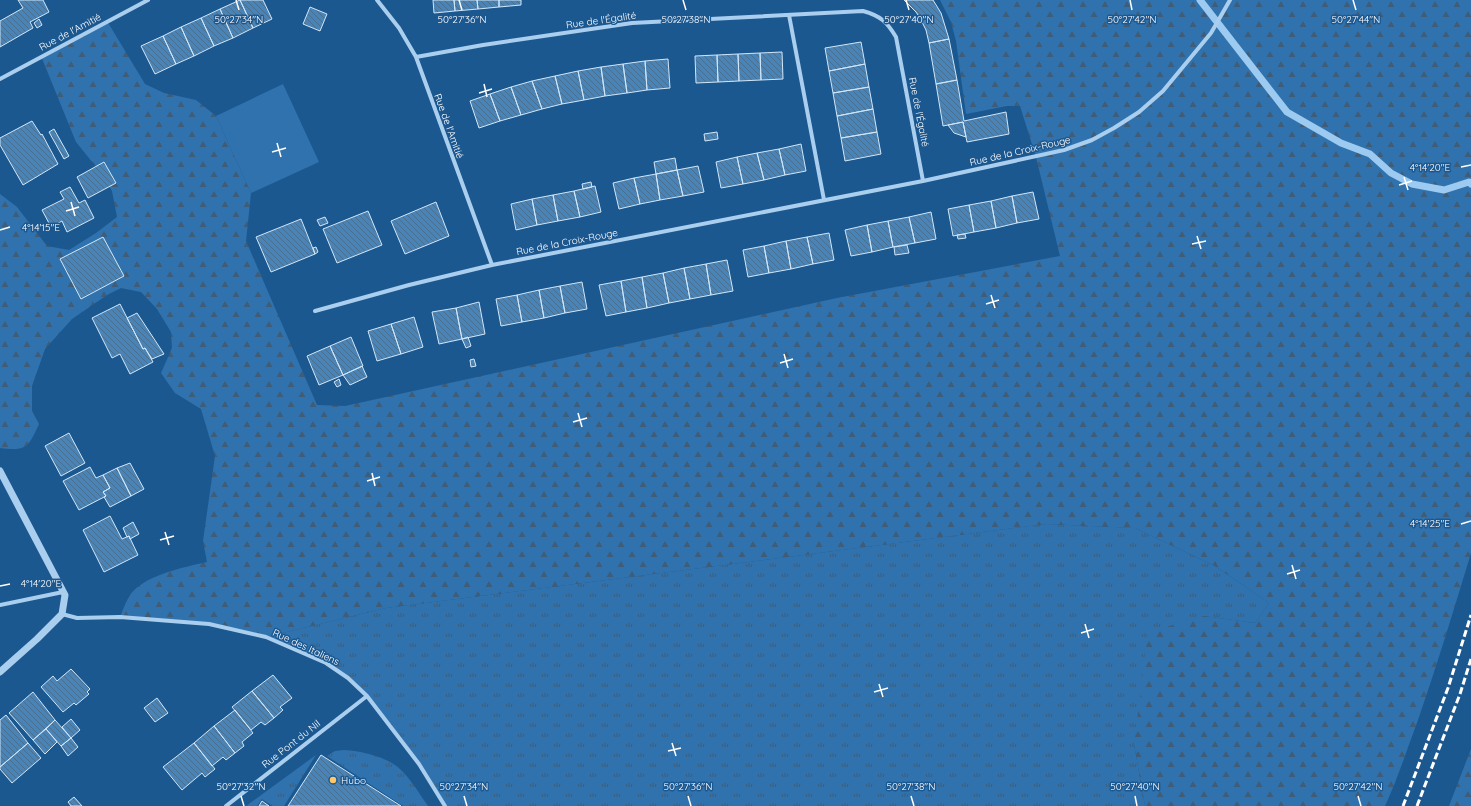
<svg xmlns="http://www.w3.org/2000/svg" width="1471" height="806" font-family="Quicksand,sans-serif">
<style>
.grass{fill:url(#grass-tufts)}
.forest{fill:url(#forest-firs)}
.garden{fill:#2f72ae}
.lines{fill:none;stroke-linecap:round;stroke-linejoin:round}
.stream{stroke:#9dcaf0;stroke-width:7}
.building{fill:url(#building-back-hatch);stroke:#d0e7fa}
.minor{stroke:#aaceee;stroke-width:4}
.tertiary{stroke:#aaceee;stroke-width:7}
.rail{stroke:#fff;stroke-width:3;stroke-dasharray:7 3;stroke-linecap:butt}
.ticks{fill:none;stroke:#fff;stroke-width:1.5}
.poi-dot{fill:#ffc768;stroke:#1c5890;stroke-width:1.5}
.labels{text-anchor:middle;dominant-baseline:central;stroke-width:3;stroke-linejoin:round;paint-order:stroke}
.street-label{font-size:10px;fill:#fff;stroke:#1c5890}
.poi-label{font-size:10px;fill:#fff;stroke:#1c5890;text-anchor:start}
.ticks-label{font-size:10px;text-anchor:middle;fill:#fff;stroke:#1c5890;stroke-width:3;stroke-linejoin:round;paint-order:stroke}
</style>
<defs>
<pattern id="grass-tufts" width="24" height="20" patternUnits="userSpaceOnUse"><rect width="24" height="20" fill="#2f72ae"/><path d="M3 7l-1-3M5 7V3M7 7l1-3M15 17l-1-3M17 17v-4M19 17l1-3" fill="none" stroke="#3f5d78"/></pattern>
<pattern id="forest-firs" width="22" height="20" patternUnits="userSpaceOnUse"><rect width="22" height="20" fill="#2f72ae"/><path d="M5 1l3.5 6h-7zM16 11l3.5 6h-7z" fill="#3f5d78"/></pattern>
<pattern id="building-back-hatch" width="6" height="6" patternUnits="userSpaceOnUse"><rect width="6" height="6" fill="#4984b9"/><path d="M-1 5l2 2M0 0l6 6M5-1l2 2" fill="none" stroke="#4a6e8d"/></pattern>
</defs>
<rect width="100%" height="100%" fill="#1c5890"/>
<path class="grass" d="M1046,524L1135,528L1215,566L1269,603L1255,623L1204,616L1134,744L1145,806H445L419,764L367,696L338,670L266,637L386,608Z
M344,750C360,751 378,755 392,763C407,772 418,792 428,806H403L327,756L335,751Z
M316,755L284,806H272L262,799L257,806H246Z"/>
<path class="forest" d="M940,0H1471V553C1454,609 1437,665 1418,720C1407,749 1398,778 1385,806H1145L1134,744L1148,632L1204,616L1255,623L1269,603L1215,566L1135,528L1046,524L386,608L266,637L209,624L120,617C123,610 125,603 129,597C140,576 185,567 207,562L203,541L215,456L201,409L175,393L161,373L172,348L171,332L157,309L141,292L121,288L107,295L72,319L45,349L32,386V411L39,424C28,448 27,451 0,448V194L17,207L47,246L69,250L96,233L117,217L112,191L102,174L76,142L41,56L107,21L145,84L164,93L196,100L216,116L251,193L246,241L317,405L345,406L837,298L1060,256L1036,157L1020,106H1007L966,114L956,41L951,22Z
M1471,749V806H1449Z"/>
<path class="garden" d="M283,84L319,162L251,193L216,116Z"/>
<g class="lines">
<path class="stream" d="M1200,0L1287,112L1341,143L1370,154L1391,173L1412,184L1444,190L1469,182L1471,184"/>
</g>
<path class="building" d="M18,0H43L49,12L30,22L33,28L0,47V21L23,8Z
M240,0L253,28L233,38L220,9Z
M240,0H263L272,19L253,28Z
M433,0H454L455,11L434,13Z
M454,0H477L478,9L455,11Z
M477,0H499V7L478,9Z
M499,0H521V5L499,7Z
M904,0H933L941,13L949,39L929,43L926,30L920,18L916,12Z
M310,7L327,14L320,31L303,24Z
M220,9L233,38L214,46L201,18Z
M201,18L214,46L194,56L181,27Z
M39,19L42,25L37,28L34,23Z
M181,27L194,56L176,64L163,36Z
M163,36L176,64L155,74L141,46Z
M949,39L957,80L936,84L929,43Z
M861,42L865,64L829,71L825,48Z
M782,52L783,79L761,80L760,53Z
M760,53L761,80L739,81L738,54Z
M738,54L739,81L718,82L717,55Z
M717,55L718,82L696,83L695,56Z
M668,59L670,88L647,90L645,61Z
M645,61L647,90L627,93L623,64Z
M623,64L627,93L605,96L601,67Z
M865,64L869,87L833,93L829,71Z
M601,67L605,96L584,100L578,71Z
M578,71L584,100L562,104L555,76Z
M555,76L562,104L542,109L532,81Z
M957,80L964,121L1006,112L1009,134L967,142L963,122L943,126L936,84Z
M532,81L542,109L521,115L511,87Z
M511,87L521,115L500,121L490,94Z
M869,87L873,109L837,116L833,93Z
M490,94L500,121L479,128L470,101Z
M873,109L877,132L841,138L837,116Z
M32,121L41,135L42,134L58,164L23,185L0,145V138Z
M963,122L966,137L954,133L948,125Z
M54,129L69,156L64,159L49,132Z
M717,132L718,139L705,141L704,134Z
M877,132L881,154L845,161L841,138Z
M801,144L806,171L785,175L779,149Z
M779,149L785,175L764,180L757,153Z
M757,153L764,180L743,184L737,157Z
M737,157L743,184L721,188L716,162Z
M675,158L677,170L656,174L654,162Z
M104,162L116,183L88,198L77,177Z
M698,166L704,192L683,196L677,170Z
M677,170L683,196L660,200L656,174Z
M656,174L660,200L640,204L634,178Z
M634,178L640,204L619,209L613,183Z
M591,182L592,187L583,189L582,184Z
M595,186L601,212L580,217L574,191Z
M70,187L79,203L85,200L94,218L67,232L62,221L51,227L42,210L64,199L60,192Z
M574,191L580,217L558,221L553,195Z
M1033,192L1039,219L1017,223L1012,196Z
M553,195L558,221L537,225L532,199Z
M1012,196L1017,223L996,228L991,201Z
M532,199L537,225L516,230L511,204Z
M991,201L996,228L974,232L969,205Z
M436,202L449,236L405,254L391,221Z
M969,205L974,232L953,236L948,209Z
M368,211L382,245L337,263L323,229Z
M931,212L936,239L915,243L909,217Z
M325,217L328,223L320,226L317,220Z
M909,217L915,243L893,247L888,221Z
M301,219L315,254L271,272L256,237Z
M888,221L893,247L872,252L867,225Z
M867,225L872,252L851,256L845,230Z
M829,233L834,260L813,264L807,237Z
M965,234L966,238L958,239L957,235Z
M103,237L124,276L81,299L60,259Z
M807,237L813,264L791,269L786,241Z
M786,241L791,269L769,273L764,246Z
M907,245L909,253L895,255L894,247Z
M764,246L769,273L748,277L743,250Z
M316,247L318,252L315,254L313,248Z
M727,260L733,291L711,295L706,264Z
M706,264L711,295L690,299L684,268Z
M684,268L690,299L669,303L663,273Z
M663,273L669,303L647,308L642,277Z
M642,277L647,308L626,312L621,281Z
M621,281L626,312L606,316L599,285Z
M582,282L587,309L565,313L560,286Z
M560,286L565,313L544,318L539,290Z
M539,290L544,318L522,322L517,295Z
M517,295L522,322L501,326L496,299Z
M479,302L485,334L462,339L456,308Z
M120,304L143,349L145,348L153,362L130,374L120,354L112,358L92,318Z
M456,308L462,339L439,344L432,312Z
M137,313L164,354L152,359L145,348L143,349L127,318Z
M414,317L423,347L401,354L391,324Z
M391,324L401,354L377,361L368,331Z
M351,337L363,366L343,375L330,346Z
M468,337L471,346L466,348L462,339Z
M330,346L343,375L319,385L307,356Z
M474,359L476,366L471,367L470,360Z
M362,366L367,377L350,385L343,375Z
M339,379L341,385L337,387L334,382Z
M69,433L85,463L61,476L45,446Z
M130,463L144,489L131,496L117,468Z
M90,467L96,478L103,475L110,488L103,492L106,496L79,510L63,481Z
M117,468L131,496L110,507L104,497L106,496L103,492L110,488L103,475Z
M110,516L122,539L129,536L138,555L104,572L83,530Z
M133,522L139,534L130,539L129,536L127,537L123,528Z
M71,669L90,689L87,692L89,694L76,705L74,703L63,712L41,687L53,676L57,681Z
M273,675L292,698L280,707L283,710L274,718L252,691Z
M252,691L274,718L265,725L261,722L251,730L232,707Z
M33,692L55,720L33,740L9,713Z
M157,698L168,713L155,722L144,708Z
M235,710L253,733L242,742L244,746L235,753L214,726Z
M6,715L28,743L0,767V720Z
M71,719L80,730L71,738L62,727Z
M55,720L71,738L61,746L46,729Z
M214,726L235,753L226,760L223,757L212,766L194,743Z
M46,729L57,742L45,754L33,740Z
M71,738L78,747L68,756L61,746Z
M28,743L41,758L12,783L0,769V767Z
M194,743L215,769L205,777L202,773L182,790L163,767Z
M321,755L401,806H288Z
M74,797L82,806H71L68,802Z
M262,801L269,806H259Z"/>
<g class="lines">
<path class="minor" d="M377,0L399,28L416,57L492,265
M789,15L824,200
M416,57L483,45L632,23L863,11C881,16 887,22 896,37L923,181
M0,79L148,0
M315,311L409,285L492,265L923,181L1064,150L1092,140L1114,128L1139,112L1163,91L1211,33L1230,0
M0,605L63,592
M62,614L77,618L120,617L209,624L266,637L326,663L348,678L367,696L419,764L445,806
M226,806L367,696"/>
<path class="tertiary" d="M0,471L65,595L62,614L37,639L0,672"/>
<path class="rail" d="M1403,806L1448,688L1471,615
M1417,806L1460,694L1471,659"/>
</g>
<path class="ticks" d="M236,0L239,10M459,0L462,10M683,0L686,10M906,0L909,10M1130,0L1132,10M1353,0L1356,10M484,84L487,97M479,93L492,89M277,143L281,157M272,152L286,148M1461,167L1471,165M1404,177L1408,190M1399,185L1412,181M71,202L75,216M66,211L79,207M0,230L10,227M1197,236L1201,249M1192,244L1206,241M991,295L995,308M986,304L999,300M784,354L788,368M780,363L793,359M578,413L582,427M573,422L587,418M372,473L375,486M367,481L380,477M1461,524L1471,521M165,532L169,545M160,540L174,536M1292,565L1296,579M1287,574L1300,570M0,586L10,584M1085,624L1089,638M1081,633L1094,629M879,684L883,697M874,692L888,688M672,743L676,756M668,751L681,748M241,796L244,806M464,796L467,806M688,796L691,806M911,796L914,806M1135,796L1137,806M1358,796L1361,806"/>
<circle class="poi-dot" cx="333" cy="780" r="4"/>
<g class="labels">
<g class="street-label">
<text transform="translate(601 20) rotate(-8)">Rue de l'Égalité</text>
<text transform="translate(70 32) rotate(-28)">Rue de l'Amitié</text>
<text transform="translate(919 112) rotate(79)">Rue de l'Égalité</text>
<text transform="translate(449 126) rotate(70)">Rue de l'Amitié</text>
<text transform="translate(1020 151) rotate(-13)">Rue de la Croix-Rouge</text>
<text transform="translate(567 242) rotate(-11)">Rue de la Croix-Rouge</text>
<text transform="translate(306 647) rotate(25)">Rue des Italiens</text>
<text transform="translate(291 744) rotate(-38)">Rue Pont du Nil</text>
</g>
<g class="poi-label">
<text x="341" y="780">Hubo</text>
</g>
</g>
<g class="ticks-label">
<text x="239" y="23">50°27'34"N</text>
<text x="462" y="23">50°27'36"N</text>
<text x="686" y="23">50°27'38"N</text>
<text x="909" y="23">50°27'40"N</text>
<text x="1132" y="23">50°27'42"N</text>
<text x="1356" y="23">50°27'44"N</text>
<text x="1430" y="171">4°14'20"E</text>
<text x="41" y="231">4°14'15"E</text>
<text x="1430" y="527">4°14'25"E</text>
<text x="41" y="587">4°14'20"E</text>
<text x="241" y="790">50°27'32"N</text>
<text x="464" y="790">50°27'34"N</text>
<text x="688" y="790">50°27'36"N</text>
<text x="911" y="790">50°27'38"N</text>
<text x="1135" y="790">50°27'40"N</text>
<text x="1358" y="790">50°27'42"N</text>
</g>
</svg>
